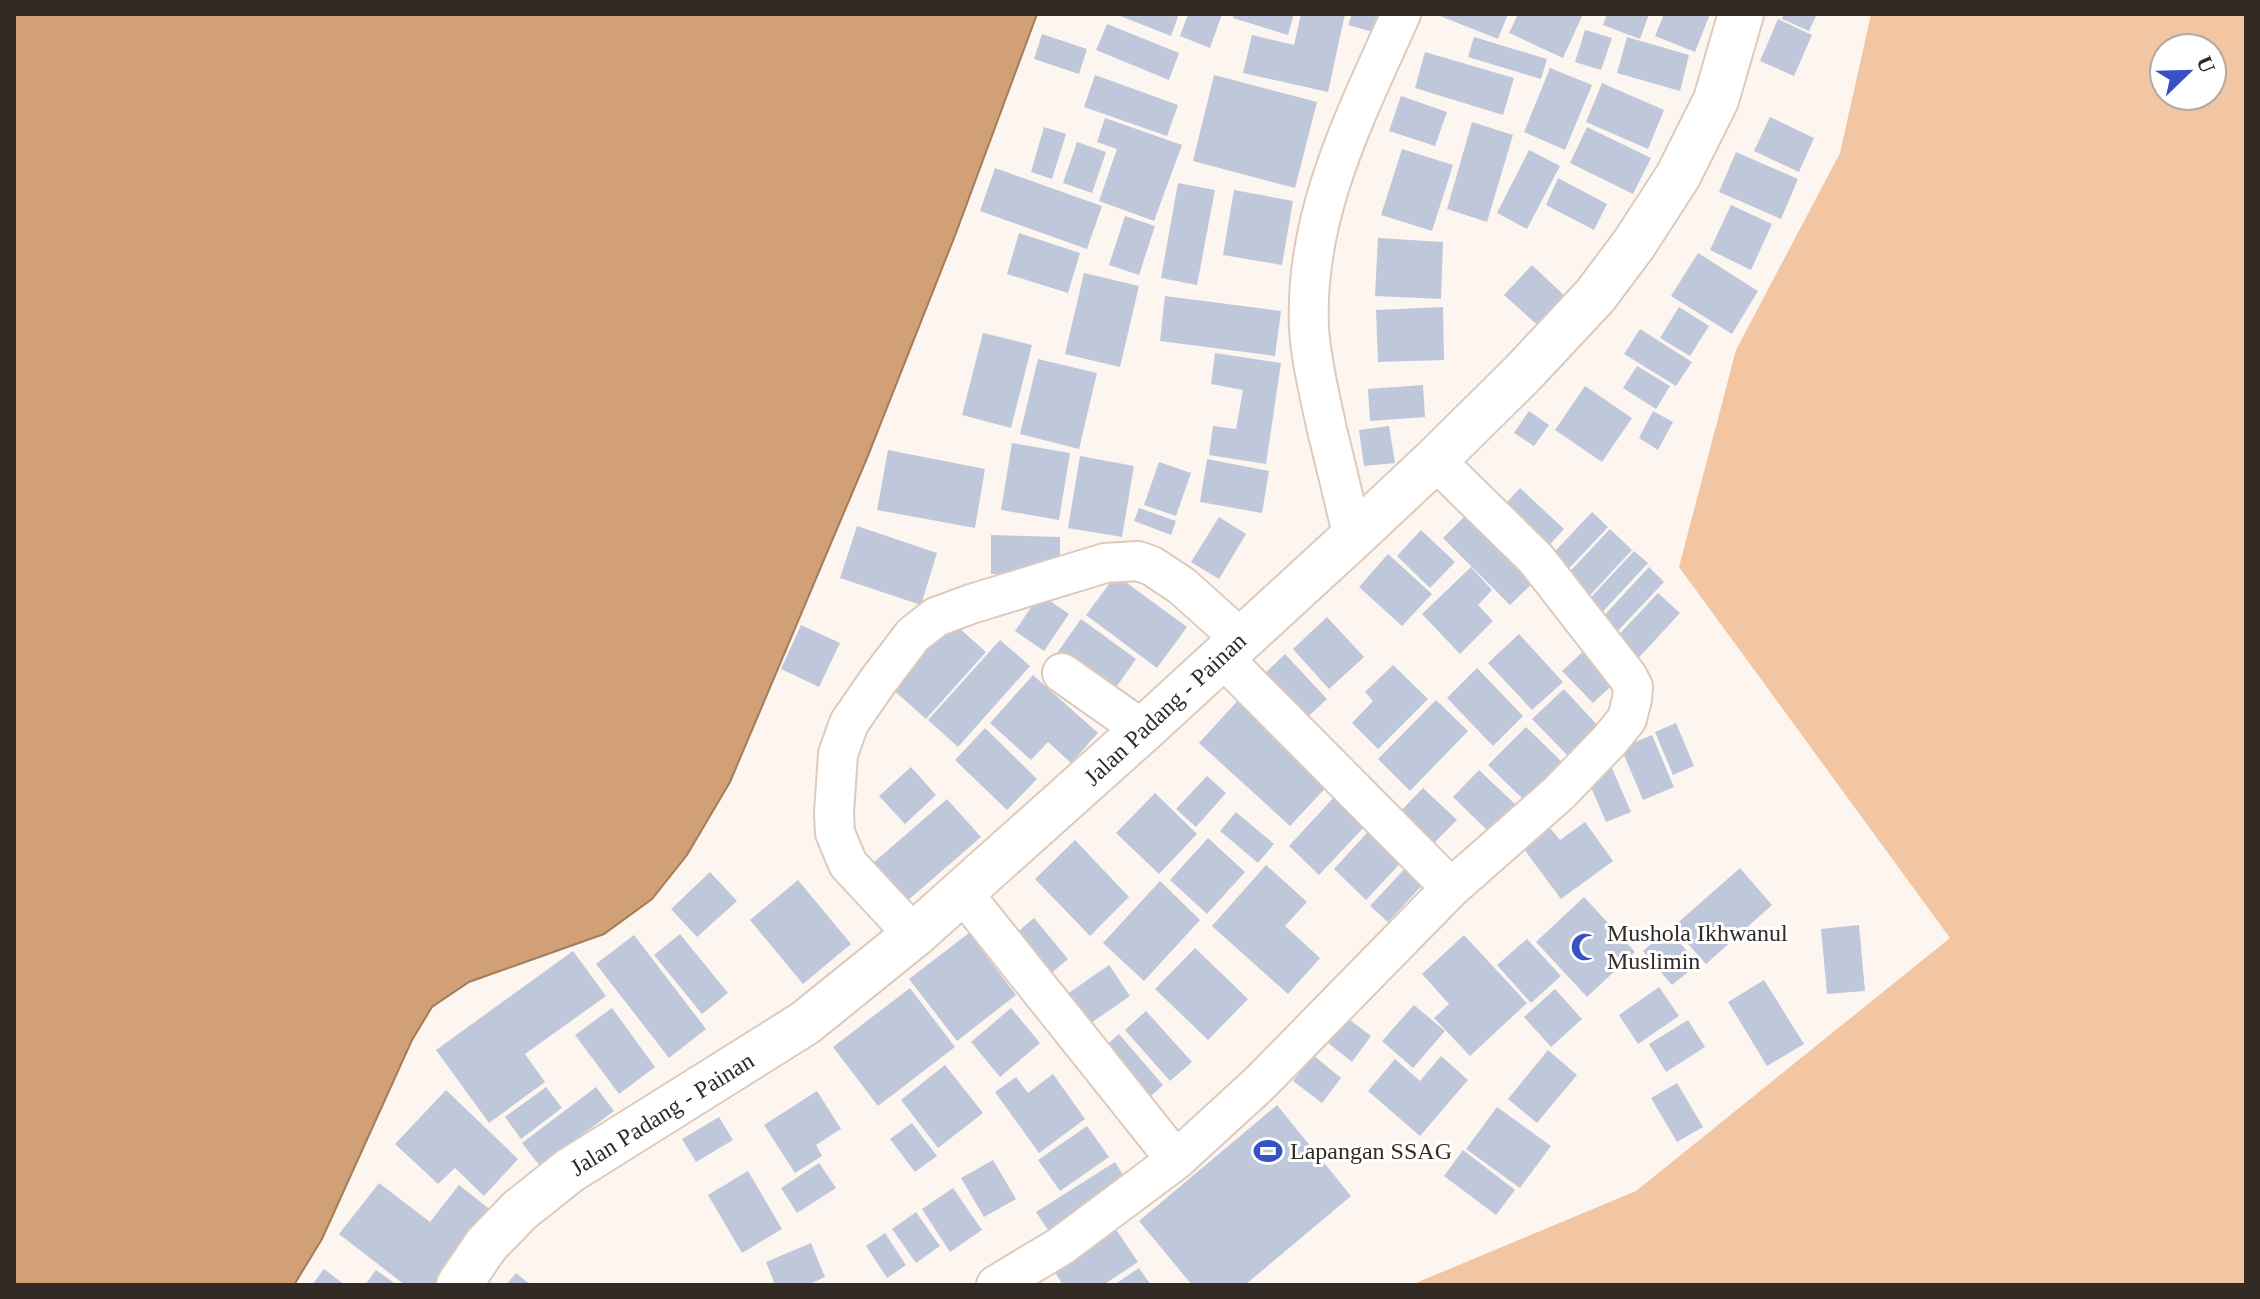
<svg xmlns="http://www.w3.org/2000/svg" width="2260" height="1299" font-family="Georgia,serif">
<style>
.green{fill:#f2c6a3;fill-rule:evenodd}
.water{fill:#d1a076;stroke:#a17d5e;stroke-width:2}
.building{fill:#bfc7db}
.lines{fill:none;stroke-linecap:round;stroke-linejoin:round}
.minor-casing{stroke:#ddcabb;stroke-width:42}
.highway-casing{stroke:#ddcabb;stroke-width:48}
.minor{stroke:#fff;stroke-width:38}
.highway{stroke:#fff;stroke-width:44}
.labels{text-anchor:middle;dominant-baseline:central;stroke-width:6;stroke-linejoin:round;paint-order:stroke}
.street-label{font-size:24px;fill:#322a25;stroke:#fff}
.poi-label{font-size:24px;fill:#322a25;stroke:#fff;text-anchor:start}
</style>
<rect width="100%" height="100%" fill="#fdf6f0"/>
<path class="green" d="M1871,14H2246V1285H1411L1636,1191L1950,938L1679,567L1736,350L1840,153ZM2164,48H2212V96H2164Z"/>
<path class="water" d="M14,14H1037L956,233L867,458L730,782L687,855L652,899L604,934L469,982L432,1007L412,1040L322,1239L294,1285H14Z"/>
<path class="building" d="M1115,14H1179L1171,36Z
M1188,14H1222L1210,48L1180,36Z
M1234,14H1294L1288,35L1233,18Z
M1301,14H1345L1328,92L1243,73L1252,35L1294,45Z
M1352,14H1378L1373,32L1348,25Z
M1435,14H1508L1498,39Z
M1518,14H1583L1563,58L1509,33Z
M1607,14H1649L1640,39L1603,25Z
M1664,14H1710L1695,52L1655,36Z
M1784,14H1817L1809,31L1782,19Z
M1778,19L1812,35L1794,76L1760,61Z
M1107,24L1179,53L1169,80L1096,50Z
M1585,30L1612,38L1601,70L1575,62Z
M1042,34L1087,49L1079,74L1034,59Z
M1474,37L1547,59L1541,79L1468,57Z
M1627,37L1689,55L1680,91L1617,73Z
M1425,52L1514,78L1503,115L1415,88Z
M1550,68L1592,85L1565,150L1524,132Z
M1095,75L1178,105L1167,136L1084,107Z
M1214,75L1317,102L1295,188L1193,161Z
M1602,83L1664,110L1648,149L1586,122Z
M1401,96L1447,112L1435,146L1389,131Z
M1770,117L1814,138L1799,172L1754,151Z
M1105,118L1182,145L1154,221L1099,201L1117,149L1097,142Z
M1472,122L1513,135L1487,222L1447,209Z
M1044,127L1066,134L1052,179L1031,172Z
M1587,127L1651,158L1633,194L1570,163Z
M1077,142L1106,152L1092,193L1063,183Z
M1402,149L1453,165L1432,231L1381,215Z
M1529,150L1560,166L1527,229L1497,213Z
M1736,152L1798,179L1781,219L1719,192Z
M995,168L1102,206L1087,249L980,211Z
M1558,178L1607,204L1594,230L1546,205Z
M1178,183L1215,190L1197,285L1161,278Z
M1234,190L1293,201L1282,265L1223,255Z
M1731,205L1772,224L1751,270L1710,250Z
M1125,216L1155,226L1139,275L1109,265Z
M1019,233L1080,253L1068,293L1007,274Z
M1378,238L1443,242L1441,299L1375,296Z
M1698,253L1758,291L1732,334L1671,296Z
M1532,265L1568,299L1542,329L1504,295Z
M1084,273L1139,286L1120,367L1065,354Z
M1165,296L1281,311L1275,356L1160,341Z
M1443,307L1444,360L1378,362L1376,310Z
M1679,307L1709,326L1690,356L1660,338Z
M1640,329L1692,362L1676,386L1624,354Z
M983,333L1032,345L1011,428L962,415Z
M1215,353L1281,363L1266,464L1209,455L1213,426L1236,429L1243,390L1211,384Z
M1038,359L1097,373L1079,449L1020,434Z
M1637,366L1670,386L1656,409L1623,388Z
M1423,385L1425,417L1370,421L1368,389Z
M1585,386L1632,418L1602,462L1555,430Z
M1529,411L1549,425L1534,446L1514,433Z
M1653,411L1673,422L1658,450L1639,438Z
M1389,426L1395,463L1364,466L1359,430Z
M1012,443L1070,453L1059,520L1001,510Z
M888,450L985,469L975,528L877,510Z
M1080,456L1134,466L1122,537L1068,528Z
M1207,459L1269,471L1262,513L1200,502Z
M1159,462L1191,473L1176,516L1144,505Z
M1520,488L1564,529L1542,553L1499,511Z
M1477,504L1544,572L1510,605L1443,538Z
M1139,508L1176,521L1171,535L1134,521Z
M1592,512L1608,527L1560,578L1544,563Z
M1219,517L1246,534L1219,579L1191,562Z
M857,526L937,553L921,605L840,578Z
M1610,529L1632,550L1581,605L1559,583Z
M1421,530L1455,562L1430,588L1397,556Z
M991,535L1060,537V576L991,574Z
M1634,551L1648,563L1596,619L1583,606Z
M1388,554L1432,594L1402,626L1359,587Z
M1471,567L1492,590L1478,605L1493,621L1460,654L1422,614Z
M1649,567L1664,582L1614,635L1599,621Z
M1116,575L1187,627L1157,668L1086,615Z
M1658,593L1680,613L1632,665L1610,644Z
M1040,594L1069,614L1044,651L1015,631Z
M1327,617L1364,657L1329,689L1293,649Z
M1081,619L1136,659L1112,693L1057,653Z
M950,620L986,652L926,719L890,687Z
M801,625L840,643L819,687L781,669Z
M1519,634L1563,682L1532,710L1488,663Z
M1000,640L1030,666L958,747L928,720Z
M1590,645L1621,677L1593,703L1562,671Z
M1285,654L1327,699L1300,724L1258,680Z
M1393,665L1428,699L1378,749L1352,723L1373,701L1365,692Z
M1477,668L1523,716L1493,746L1447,698Z
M1033,675L1098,733L1071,763L1048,742L1031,760L990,723Z
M1564,689L1600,728L1569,757L1532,719Z
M1242,696L1333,780L1290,826L1199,743Z
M1436,700L1468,731L1410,791L1378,759Z
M1676,723L1694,766L1673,775L1655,732Z
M1526,727L1562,762L1525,801L1488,765Z
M985,728L1037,779L1007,810L955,760Z
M1652,735L1674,787L1643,800L1621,748Z
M911,767L936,795L905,824L879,796Z
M1612,768L1631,812L1606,822L1587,778Z
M1479,770L1516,805L1489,832L1453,797Z
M1207,776L1226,793L1196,827L1176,809Z
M1423,788L1457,820L1428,849L1395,817Z
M1155,793L1197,834L1159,874L1116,833Z
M1336,795L1367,824L1319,875L1289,846Z
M947,799L981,837L899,908L865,870Z
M1236,812L1274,844L1258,863L1220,831Z
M1585,822L1613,861L1561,899L1523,848L1550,828L1560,840Z
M1376,823L1409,854L1366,900L1334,869Z
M1208,838L1245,872L1207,914L1170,880Z
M1075,840L1129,897L1090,936L1035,879Z
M1412,861L1429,878L1388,922L1370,906Z
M1266,865L1307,902L1285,926L1320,958L1288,994L1212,926Z
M1740,868L1772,905L1706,964L1673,927Z
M710,872L737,901L697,937L671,909Z
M798,880L851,944L803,984L750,920Z
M1160,881L1200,920L1144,981L1103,943Z
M1584,897L1635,952L1587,997L1536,942Z
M1034,918L1068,959L1041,982L1007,941Z
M1859,925L1865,991L1827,994L1821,929Z
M1668,929L1698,964L1672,985L1643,951Z
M969,933L1016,995L957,1041L909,979Z
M680,934L728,993L702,1014L654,955Z
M634,935L706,1029L669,1058L596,964Z
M1464,935L1527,1003L1470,1056L1434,1018L1449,1004L1422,974Z
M1527,939L1561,976L1531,1003L1497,965Z
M1195,948L1248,999L1208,1040L1155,989Z
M573,951L606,996L525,1054L545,1082L489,1123L436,1050Z
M1109,965L1130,996L1081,1030L1060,999Z
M1764,980L1804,1044L1767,1066L1728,1002Z
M1659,987L1679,1016L1638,1044L1619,1015Z
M910,988L955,1047L878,1106L833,1047Z
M1555,989L1582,1019L1551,1047L1524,1017Z
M1414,1005L1445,1031L1413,1068L1382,1041Z
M612,1008L655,1067L619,1094L575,1035Z
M1011,1008L1040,1043L1000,1077L971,1042Z
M1146,1011L1192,1062L1170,1081L1125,1030Z
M1342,1014L1371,1036L1352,1062L1323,1039Z
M1688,1020L1705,1047L1666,1072L1649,1044Z
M1119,1034L1163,1085L1140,1106L1095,1055Z
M1548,1050L1577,1075L1537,1123L1508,1099Z
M1313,1055L1341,1078L1322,1103L1293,1081Z
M1441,1056L1468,1080L1420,1136L1368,1091L1395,1059L1420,1081Z
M945,1065L983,1113L938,1148L901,1100Z
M1053,1074L1085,1119L1039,1153L995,1092L1016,1077L1028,1093Z
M1677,1083L1703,1127L1677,1142L1651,1098Z
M546,1087L562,1108L521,1139L505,1117Z
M596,1087L614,1111L540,1166L522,1143Z
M446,1090L518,1159L484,1196L455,1168L438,1184L395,1144Z
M817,1091L841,1129L816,1145L822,1156L795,1173L764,1125Z
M1277,1105L1351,1196L1245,1285H1192L1139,1221Z
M1497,1107L1551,1146L1520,1188L1466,1149Z
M719,1117L733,1140L696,1162L682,1139Z
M912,1123L937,1156L915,1172L890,1139Z
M1087,1126L1109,1157L1060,1191L1038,1160Z
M1463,1150L1515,1190L1496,1215L1444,1176Z
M993,1160L1016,1199L984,1217L961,1178Z
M1115,1162L1132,1189L1054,1239L1036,1212Z
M819,1163L836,1188L797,1213L781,1188Z
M748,1171L782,1229L742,1253L708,1195Z
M379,1183L430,1222L459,1185L497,1215L443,1285H405L339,1234Z
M953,1188L982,1230L950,1252L922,1209Z
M916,1212L940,1246L916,1263L892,1229Z
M1113,1225L1138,1262L1103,1285H1063L1050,1265Z
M885,1233L906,1265L887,1278L866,1246Z
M811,1243L825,1277L808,1285H775L766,1262Z
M1139,1268L1151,1285H1114Z
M324,1269L345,1285H312Z
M376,1270L397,1285H365Z
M516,1273L531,1285H506Z"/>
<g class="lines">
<defs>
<path id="minor" d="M1353,537C1344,501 1336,465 1327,430C1320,396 1311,362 1309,328C1304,214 1356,115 1401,14
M1222,657L1451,888
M1062,673L1143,730
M963,893L1176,1160
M914,935L848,864L835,833L834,813L838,754L849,723L878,681L913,635L936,617L971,604L1105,563L1138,561L1152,566L1182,586L1241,639
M996,1285L1061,1246L1176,1160L1261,1082L1451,888L1559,793L1610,740L1627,719L1632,699L1633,687L1628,677L1536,559L1435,460"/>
<path id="highway" d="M459,1285L486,1245L520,1210L569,1171L805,1023L914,935L1143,730L1353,537L1435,460L1523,373L1595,296L1634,244L1678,176L1716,100L1741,14"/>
</defs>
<use href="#minor" class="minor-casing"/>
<use href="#highway" class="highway-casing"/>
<use href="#minor" class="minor"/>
<use href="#highway" class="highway"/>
</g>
<defs>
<symbol id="mosque-bare" viewBox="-9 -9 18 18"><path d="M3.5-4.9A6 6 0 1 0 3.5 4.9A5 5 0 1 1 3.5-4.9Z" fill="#3852c4" stroke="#fff" stroke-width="2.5" paint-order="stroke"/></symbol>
<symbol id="stadium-bare" viewBox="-9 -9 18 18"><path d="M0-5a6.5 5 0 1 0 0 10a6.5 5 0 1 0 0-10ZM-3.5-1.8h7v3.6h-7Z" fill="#3852c4" stroke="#fff" stroke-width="2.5" paint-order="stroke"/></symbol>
</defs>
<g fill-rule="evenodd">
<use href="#mosque-bare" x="1565" y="927" width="40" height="40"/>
<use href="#stadium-bare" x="1248" y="1131" width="40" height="40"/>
</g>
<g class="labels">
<g class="street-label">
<text transform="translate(1165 709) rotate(-43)">Jalan Padang - Painan</text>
<text transform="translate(662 1114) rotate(-32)">Jalan Padang - Painan</text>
</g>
<g class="poi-label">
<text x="1607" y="933">Mushola Ikhwanul<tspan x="1607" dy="28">Muslimin</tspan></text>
<text x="1290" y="1151">Lapangan SSAG</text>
</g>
</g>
<rect width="2260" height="1299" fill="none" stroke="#322a25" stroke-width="32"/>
<g transform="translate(2188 72) rotate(67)"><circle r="38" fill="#ffffff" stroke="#adaaa8" stroke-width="2"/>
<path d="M0-6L14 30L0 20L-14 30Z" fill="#3852c4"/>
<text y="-12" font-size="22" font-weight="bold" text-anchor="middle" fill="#322a25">U</text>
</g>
</svg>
